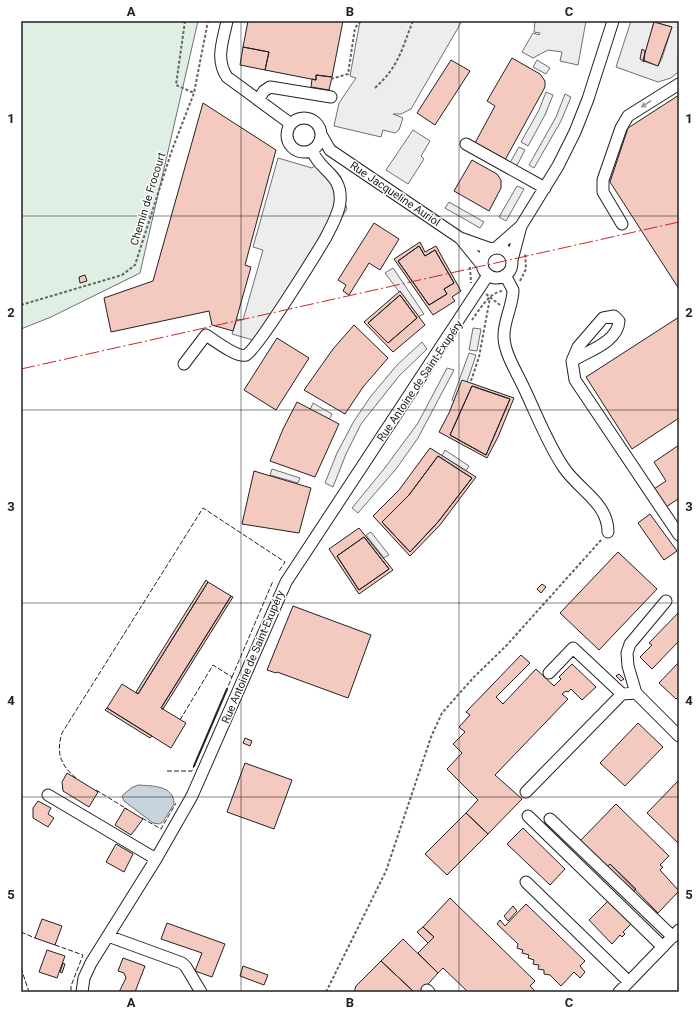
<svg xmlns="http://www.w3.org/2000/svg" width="700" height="1013" font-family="Roboto,sans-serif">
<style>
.green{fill:#e0efe3;stroke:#6f6f6f}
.parking{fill:#ededed;stroke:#6f6f6f;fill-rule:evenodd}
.water{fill:#c7d3dd;stroke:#6f6f6f}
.building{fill:#f3c9c0;stroke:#222;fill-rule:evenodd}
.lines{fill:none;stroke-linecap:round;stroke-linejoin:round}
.minor-casing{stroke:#222;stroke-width:13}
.path{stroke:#646464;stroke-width:2;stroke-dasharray:3 2;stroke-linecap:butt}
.minor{stroke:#fff;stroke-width:11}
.fence{stroke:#222;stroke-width:1;stroke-dasharray:5 2;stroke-linecap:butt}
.wall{stroke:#222;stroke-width:2}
.power{stroke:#c62828;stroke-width:1;stroke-dasharray:14 3 2 3;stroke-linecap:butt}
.oneway{fill:#9c9c9c}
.grid{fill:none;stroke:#222;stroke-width:1;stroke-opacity:0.55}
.labels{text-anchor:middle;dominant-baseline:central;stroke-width:3;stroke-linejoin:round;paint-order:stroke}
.street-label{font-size:11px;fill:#222;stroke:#fff}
.neatline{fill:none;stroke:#222;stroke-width:1.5}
.grid-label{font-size:13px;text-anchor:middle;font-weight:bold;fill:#222}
</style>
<rect width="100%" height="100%" fill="#fff"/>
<path class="green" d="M21,21H198L140,273L51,317L21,329Z"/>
<path class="parking" d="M360,21H462L411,109L401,114H393L403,118L399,130L395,133L383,130L381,137L334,126L339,103L356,78L350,76Z
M535,21H586L578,65L560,61L562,52L548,50L533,58L522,52L533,33L539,35L540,33L534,32Z
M631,21H679L678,72L671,78L658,82L616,67ZM654,22L672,27L662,58L658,66L643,61Z
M537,60L550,68L546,74L533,67Z
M546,92L553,95L545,115L528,146L521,142L539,110Z
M565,94L571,97L561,121L534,168L529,165L556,117Z
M413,130L430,141L421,156L424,159L408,184L386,170Z
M519,147L525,150L515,169L508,166Z
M278,158L312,168L321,161L335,170L341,177L343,196L347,209L263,343L232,334L237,319L243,320L263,250L253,247Z
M517,186L524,189L506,221L499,217Z
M449,202L484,222L480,228L445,208Z
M393,268L424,314L418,317L385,273Z
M473,328L481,329L477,351L469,350Z
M422,342L427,349L399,376L361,424L346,454L333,487L325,483L337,453L354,421L371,396L397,365Z
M469,353L476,355L466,385L459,403L452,400Z
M447,368L454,370L418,438L396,469L358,513L352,508L384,469L418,423Z
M313,403L332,414L329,420L310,410Z
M445,450L469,466L466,471L442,456Z
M272,469L300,478L298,483L270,475Z
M371,532L389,555L384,558L366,535Z"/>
<path class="water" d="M138,785C152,786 174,785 174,804L163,822L159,824L153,823L124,801L122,796L131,788Z"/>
<path class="building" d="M248,21H343L332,77L316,75V80L265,70L269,52L243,47Z
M654,22L672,27L658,66L643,60Z
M243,47L269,52L265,70L240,65Z
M642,49L645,51L644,62L640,59Z
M512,58L540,74L545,81V87L505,160L475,143L495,106L487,101Z
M451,60L470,71L435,125L417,113Z
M316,75L332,77L329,90L311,87L312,79L316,80Z
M679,95V289L610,182L628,128Z
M203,103L276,150L245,265L251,267L233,331L212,325L209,311L111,332L104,298L153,281Z
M472,160L497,174L501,180V188L489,211L454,191Z
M374,223L399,239L380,270L369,263L349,295L343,291L346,285L338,280Z
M420,242L425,252L436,246L461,291L452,297L455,301L433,315L394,259ZM419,246L425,256L435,250L454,283L444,289L447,294L429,305L398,261Z
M419,246L425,256L435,250L454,283L444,289L447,294L429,305L398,261Z
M85,275L87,281L80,283L79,277Z
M400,291L425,325L393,352L364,322ZM400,295L417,318L388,343L368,323Z
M400,295L417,318L388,343L368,323Z
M679,317V418L632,449L586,377Z
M354,325L388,358L363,387L345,414L304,390L333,349Z
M277,338L309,358L276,410L244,390Z
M462,380L514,398L498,437L487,458L439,432L449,413ZM472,386L510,399L486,455L450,435Z
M472,386L510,399L486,455L450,435Z
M297,402L339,424L315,477L270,461L283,429Z
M679,445V500L678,499L666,507L654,489L666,481L654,462Z
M430,448L476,477L440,525L410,556L373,516L399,490ZM438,456L472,478L438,522L410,552L382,522L409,495Z
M438,456L472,478L438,522L410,552L382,522L409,495Z
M254,471L311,488L299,533L242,524Z
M650,514L677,551L664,560L638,523Z
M359,528L393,570L359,594L329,549ZM364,537L389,569L359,590L337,556Z
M364,537L389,569L359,590L337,556Z
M618,552L657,589L599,650L560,613Z
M206,580L208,582L138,694L136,692Z
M208,582L231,596L161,708L186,723L171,748L107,708L122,684L138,694Z
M542,584L546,587L541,593L537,589Z
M231,596L233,597L163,709L161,708Z
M293,606L371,635L348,698L277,672L276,673L267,670Z
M679,612V641L652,669L640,657L652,645L649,643Z
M521,655L530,663L496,697L503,704L536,669L554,686L561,679L559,677L572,664L596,687L582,700L571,689L568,692L566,691L562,694L568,699L495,775L522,799L488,834L466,813L478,800L447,769L462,753L453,744L465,732L459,727L470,715L466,712Z
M679,662V696L676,699L659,683Z
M619,674L624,679L621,681L616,676Z
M107,708L152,736L150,738L105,710Z
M638,723L663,747L625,786L600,763Z
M245,738L252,741L250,746L243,743Z
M245,763L292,780L274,829L227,812Z
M67,773L98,792L89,807L63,791L62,782Z
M678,781L679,782V844L647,813Z
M38,801L51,808L48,814L54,818L48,827L33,818V808Z
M616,804L669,856L660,865L663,867L660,870L679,891L658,913L610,864L606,868L579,842Z
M125,808L143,819L131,835L115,825Z
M466,813L488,834L447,875L425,854Z
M523,828L565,869L550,885L507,844Z
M116,844L133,854L124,872L106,862Z
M610,864L636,889L632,893L606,868Z
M450,898L535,981L530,986L536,992H468L443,968L438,973L418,953L434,937L423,927Z
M610,899L633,922L623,932L625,934L622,937L620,935L612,944L589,920Z
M526,904L585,961L580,966L585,972L580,978L574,972L561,986L550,975L544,974V970L538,969L539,965L533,964L534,960L528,958L529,955L522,953L523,950L517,948L518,944L497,924L500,920L505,926Z
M513,906L517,911L508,921L504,916Z
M42,919L62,926L55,945L35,938Z
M167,923L225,944L212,977L195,971L202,953L161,939Z
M423,927L434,937L428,943L417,932Z
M403,939L438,973L421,992H414L381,961Z
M47,950L65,956L57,978L39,972Z
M123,958L145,966L135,992H119L126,978L124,973L118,971Z
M381,961L414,992H354L356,986Z
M63,963L65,964L62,973L60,972Z
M243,966L268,975L264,985L240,976Z"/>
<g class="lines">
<defs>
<path id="minor" d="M227,21C223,41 215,59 227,77L291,124
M258,100L264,91L270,87L331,97
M287 135a17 17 0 1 1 34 0a17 17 0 1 1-34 0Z
M322,136L330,150L460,238L491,249
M466,144L545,188
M622,224L603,192V180L621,128L628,116L679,84
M460,238L482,265
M496,248L521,226
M482 263a15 15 0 1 1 30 0a15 15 0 1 1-30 0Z
M512,260L521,226L558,166L575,132L588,99L613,21
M505,275L513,290C513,306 503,321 504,338C505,354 516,371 523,386C536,413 547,443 564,468C579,490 608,503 608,532
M572,361C588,351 618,342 619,321L614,316L603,318L578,347L572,361L575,380L679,535
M184,364L206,335C214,340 237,358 246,355C256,351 316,254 325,239C330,229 339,214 340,202C343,174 319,171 312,150
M666,601L630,644L627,653L628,666L636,693L679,736
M549,673L573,648L622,694
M526,792L622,694L636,693
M48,795L156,859
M528,816L663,947
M550,819L673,937
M526,882L629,982
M108,936L182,963L186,967L201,992
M427,990L429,992
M82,992L84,978L91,963L156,859L192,796L286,582L488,275
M619,992L679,930"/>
</defs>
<use href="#minor" class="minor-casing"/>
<path class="path" d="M185,21L176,85L194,93
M331,79L348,74L355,28L361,21
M375,88C400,65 401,50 413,21
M470,267L471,283
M520,281L526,269L525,253
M486,294L500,305
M21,305L122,275L135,265L172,150L194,93L208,21
M472,320C479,310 489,293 502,291
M471,381L479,357L490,298
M326,992L386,871L431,737L442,713L474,677L506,646L602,539"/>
<use href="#minor" class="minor"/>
<path class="fence" d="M232,677L273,581
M180,720L213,665L232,677L227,689
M167,771H192L194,766
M76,778C60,765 56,752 62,733L203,508L285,562L279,571
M96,790L127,809
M142,818L161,829L176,803
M21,932L35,938
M55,945L83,955L71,986V992
M21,968L29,992"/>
<path class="wall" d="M194,766L227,689"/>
<path class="power" d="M21,369L679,222"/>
</g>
<defs><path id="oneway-solid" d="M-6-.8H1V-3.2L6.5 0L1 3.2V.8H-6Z"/></defs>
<use class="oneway" href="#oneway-solid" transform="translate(646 104) rotate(147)"/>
<path class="grid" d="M241,21V992M459,21V992M21,216H679M21,410H679M21,603H679M21,797H679"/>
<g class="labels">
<g class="street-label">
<text transform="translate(395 194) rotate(34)">Rue Jacqueline Auriol</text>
<text transform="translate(148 199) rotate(-73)">Chemin de Frocourt</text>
<text transform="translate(420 381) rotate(-56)">Rue Antoine de Saint-Exupéry</text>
<text transform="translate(253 657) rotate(-67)">Rue Antoine de Saint-Exupéry</text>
</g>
</g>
<rect width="700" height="1013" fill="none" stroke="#ffffff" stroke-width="44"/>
<rect x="22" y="22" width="656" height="969" class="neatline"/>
<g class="grid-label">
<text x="131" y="16">A</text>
<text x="350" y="16">B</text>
<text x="569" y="16">C</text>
<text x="11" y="123">1</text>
<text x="689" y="123">1</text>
<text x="11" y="317">2</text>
<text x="689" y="317">2</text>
<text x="11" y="511">3</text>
<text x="689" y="511">3</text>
<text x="11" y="705">4</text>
<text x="689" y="705">4</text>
<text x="11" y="899">5</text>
<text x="689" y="899">5</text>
<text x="131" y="1007">A</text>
<text x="350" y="1007">B</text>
<text x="569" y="1007">C</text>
</g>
</svg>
